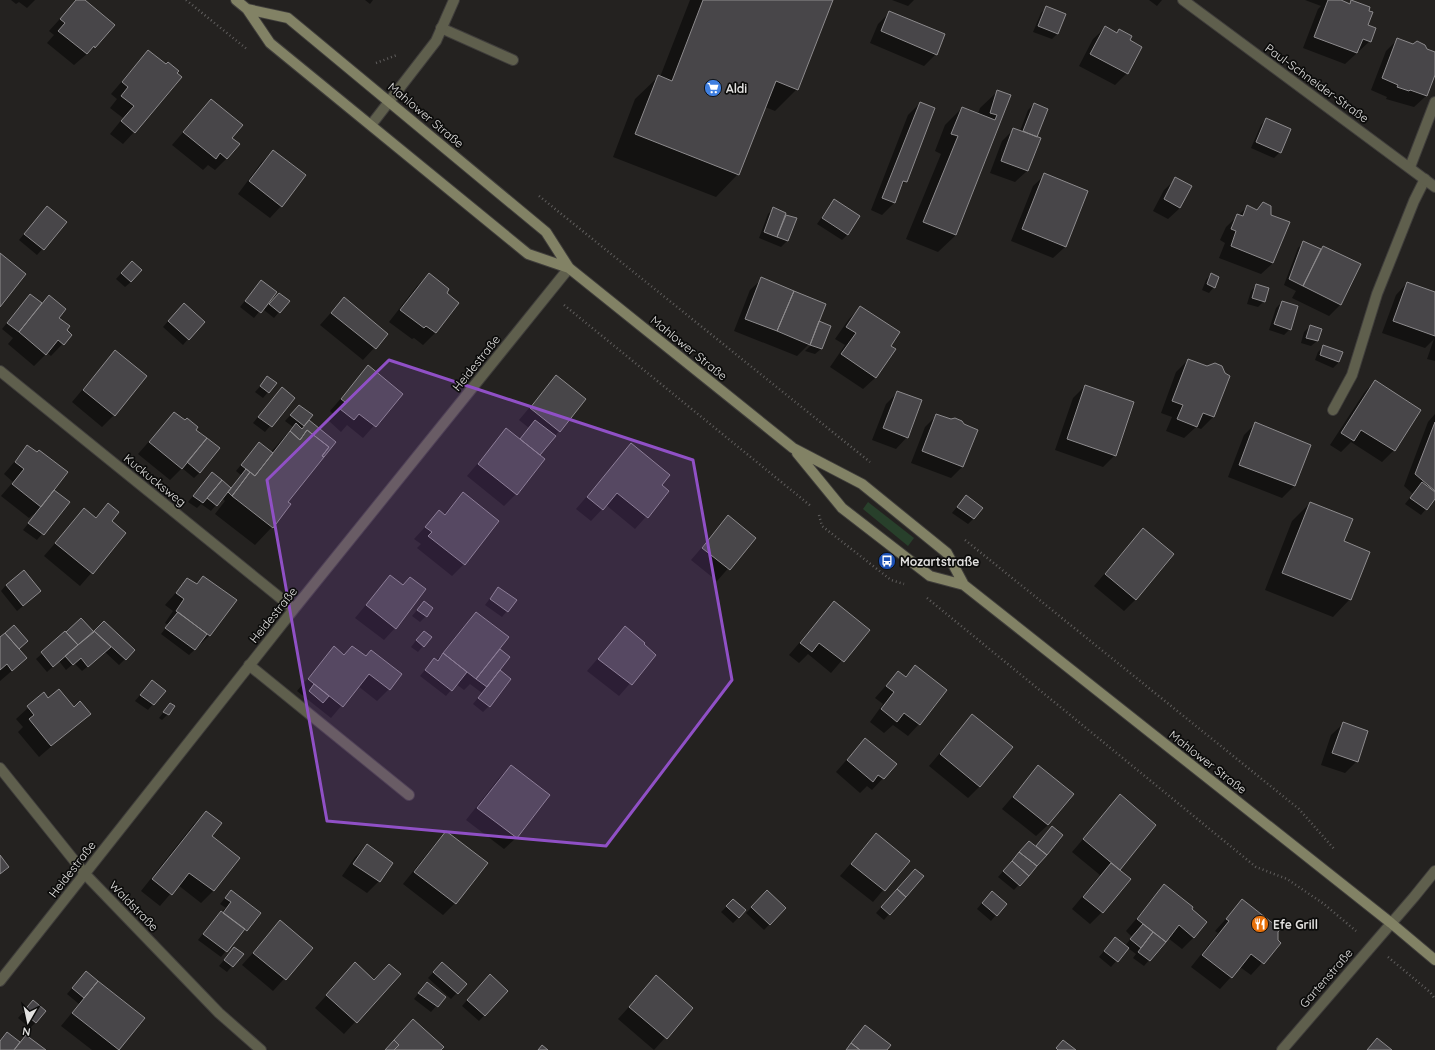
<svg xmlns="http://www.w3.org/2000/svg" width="1435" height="1050" font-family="Quicksand,sans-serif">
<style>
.green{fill:#28402b}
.shadow{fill:#0007}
.building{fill:#484649;stroke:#8d8b8d}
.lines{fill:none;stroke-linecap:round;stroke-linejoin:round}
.service-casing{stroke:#3f3d3b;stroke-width:12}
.minor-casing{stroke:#3f3d3b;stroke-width:12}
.secondary-casing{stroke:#3f3d3b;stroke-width:12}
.path{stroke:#605e5d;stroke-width:2.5;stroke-dasharray:1 3;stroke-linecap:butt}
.service{stroke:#5f5f4d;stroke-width:10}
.minor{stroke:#5f5f4d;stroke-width:10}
.secondary{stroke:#828265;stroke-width:10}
.marked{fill:#9050c6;fill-opacity:0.2;stroke:#9050c6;stroke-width:3;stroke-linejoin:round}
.labels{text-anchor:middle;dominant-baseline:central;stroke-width:3.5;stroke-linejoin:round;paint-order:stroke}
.street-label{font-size:12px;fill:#e2e1e0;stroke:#0c0c0b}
.poi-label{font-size:12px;font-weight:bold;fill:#e2e1e0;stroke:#0c0c0b;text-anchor:start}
</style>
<rect width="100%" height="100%" fill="#242220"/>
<path class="green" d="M868,502L914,538L908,546L863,509Z"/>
<path class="shadow" d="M11,0H35L27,8L19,2L16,4Z
M77,0H83L113,25L95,47L74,65L47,43L54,35L49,31Z
M365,0H373L370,4Z
M690,0H832L797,89L775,111L765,107L738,174L716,197L613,157L635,99L658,77H660Z
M892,0H914L908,6Z
M1149,0H1162L1157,6Z
M1305,0H1338L1349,4L1352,1L1370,41L1345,64L1303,48L1318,9L1321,6Z
M1046,8L1065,15L1057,34L1052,39L1033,32L1041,13Z
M890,12L936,54L924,66L870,43L878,24Z
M1105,28L1116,34L1119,30L1129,40L1127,73L1115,85L1079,66L1093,39Z
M1398,39L1435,53V72L1426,96L1414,107L1386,99L1387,97L1371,90L1386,51Z
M148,51L134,132L123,144L110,134L123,118L110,108L117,99L111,94Z
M998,91L1010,96L956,235L938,252L906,239L941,154L935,151L945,125L962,108L978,114L980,108Z
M211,100L231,138L226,159L215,170L208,165L203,170L172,145Z
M920,103L906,181L900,187L894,203L882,215L871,210L908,115Z
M1034,104L1035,137L1039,139L1027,171L1015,182L990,173L1002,141L1014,129L1020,131L1028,110Z
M1266,119L1280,152L1274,158L1251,148L1261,125Z
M273,151L305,176L281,206L270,218L238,194L261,163Z
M1045,175L1087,191L1065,247L1053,258L1011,241L1033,186Z
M1176,179L1180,208L1168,219L1153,211L1164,190Z
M834,200L847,235L842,240L817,224Z
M1263,204L1273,263L1261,274L1219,258L1225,243L1220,240L1226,227L1247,207L1256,211Z
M47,207L66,222L37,255L19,240Z
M773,209L795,219L787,241L781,247L759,238L768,214Z
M1304,242L1320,250L1323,247L1341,304L1329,316L1292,298L1296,291L1284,285L1298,248Z
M126,268L131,282L125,287L116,279Z
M429,274L445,293L458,303L435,333L423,345L414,338L412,339L389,322L417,286Z
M1211,274L1214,287L1209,293L1202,290L1206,280Z
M762,279L818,321L830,326L821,349L815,354L805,351L812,344H809L797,356L734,331L750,290Z
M1407,283L1435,293V361L1427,359L1434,339L1425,348L1382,333L1396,295Z
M1256,286L1264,301L1258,307L1247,304L1251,291Z
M256,287L275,292L254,318L240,307Z
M30,295L58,318L65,330L71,335L51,356L47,353L34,366L8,344L13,338L2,329Z
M344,298L387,334L363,360L320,325Z
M273,300L279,312L274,318L264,310Z
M1282,302L1290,329L1284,335L1269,330L1276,308Z
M860,308L889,346L894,350L875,378L863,389L830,367L845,345L835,339L849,319Z
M178,310L188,339L183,345L163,327Z
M1310,326L1317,341L1311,346L1301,343L1304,332Z
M1324,346L1342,353L1339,362L1333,368L1315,360L1318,352Z
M115,351L114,415L102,427L72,402Z
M1188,360L1229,376L1213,417L1201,429L1196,427L1184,438L1166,431L1172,417L1161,413L1176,372Z
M369,366L402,394L363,438L347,425L341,432L329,421L334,415L330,411Z
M556,376L559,431L538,455L516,494L504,506L467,476L506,430L519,440L529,428L519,420Z
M268,378V392L263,398L255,392Z
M1375,381L1394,450L1382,462L1351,442L1341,452L1330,445L1364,393Z
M1085,386L1115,455L1103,467L1055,450L1073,398Z
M282,388L294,398L265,432L253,423Z
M898,392L907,437L896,449L872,440L886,404Z
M299,406L307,421L335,442L287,503L272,527L255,545L215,514L225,501L222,498L211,511L201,504L197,508L188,502L212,474L231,488L241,475L236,471L259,443L271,452L293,427L285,421Z
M174,413L195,430L200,472L194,478L182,468L170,480L138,454Z
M1435,414V498L1421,515L1405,504L1413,494L1404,486L1428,422Z
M937,415L963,466L951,478L911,463L925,427Z
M1255,424L1310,445L1294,486L1282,498L1228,477L1244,435Z
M631,445L660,485L668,492L635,529L606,505L591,521L576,509Z
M27,447L53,490L69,502L37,540L23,530L39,510L29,518L1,496L13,482L4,474Z
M463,493L498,521L464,564L452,576L417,548L421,544L414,539L439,512L443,515Z
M966,496L973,519L968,524L952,513Z
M1310,503L1343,542L1350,599L1333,617L1265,590L1292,521Z
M108,504L110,522L125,534L80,586L44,556L84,510L95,518Z
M728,517L755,538L717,581L691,560Z
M1143,529L1136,599L1124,611L1094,586Z
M390,576L395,628L384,640L355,618Z
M203,577L235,600L209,636L189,655L161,634L168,625L165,623L173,611L165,605L188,579L195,585Z
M6,585L34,597L17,611L1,591Z
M498,588L515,601L502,617L485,605Z
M424,602L426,616L420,622L412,616Z
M834,602L868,630L831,673L808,654L799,663L789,655Z
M476,613L499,649L509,657L498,670L489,706L483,712L473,704L482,693L470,684L464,690L456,684L446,696L420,676L434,659L436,661L465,625Z
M81,619L93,633L104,622L134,650L119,665L105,652L82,671L74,663L66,670L59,661L47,672L36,659Z
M625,627L655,655L619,696L587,671Z
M0,638L18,650L14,669L0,681Z
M418,638L423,646L418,652L411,647Z
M352,647L389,689L377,701L358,686L331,718L297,691L334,648L344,655Z
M915,667L919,724L908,736L893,725L884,733L870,722L883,704L875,698L898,672L904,677Z
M152,681L153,704L148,710L135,701Z
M43,694L48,699L89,714L39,757L18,732L23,727L16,719Z
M170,704L168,714L162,720L159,718Z
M972,715L980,786L968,798L929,766Z
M1343,724L1357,761L1345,773L1321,765L1331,735Z
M865,739L896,764L872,790L867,786L860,793L836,772Z
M511,766L549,795L516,838L504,849L466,820L499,778Z
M1038,767L1048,825L1036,836L1002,809Z
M1120,796L1155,825L1118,870L1102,912L1090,924L1072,909L1100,875L1072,852Z
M206,812L211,836L239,858L213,891L201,903L178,885L160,906L141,891L194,824Z
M446,832L455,903L443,915L403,884L435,844Z
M1047,833L1062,835L1014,890L998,877L1024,848L1035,847Z
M876,834L908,861L873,902L840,876Z
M367,846L392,863L379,881L367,893L342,876L355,857Z
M910,876L889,914L884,920L876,913Z
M1164,886L1194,937L1182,949L1168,938L1144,966L1133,958L1136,954L1128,948L1111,967L1099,957L1115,938L1125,946L1132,937L1126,931Z
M231,891L246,930L239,935L221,957L198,940L215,918L226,908L220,904Z
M767,892L785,908L764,930L746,913Z
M986,898L996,915L991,921L977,909Z
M1242,901L1277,932L1278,941L1280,943L1251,975L1240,967L1220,989L1191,967L1218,933L1215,931Z
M727,906L739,917L733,923L721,912Z
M281,922L312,948L273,991L242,965Z
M229,954H242L227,972L219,966Z
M442,963L465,984L451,999L428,978Z
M355,964L374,980L389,965L399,974L344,1034L315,1008Z
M86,972L143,1018L118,1050H92L61,1026L79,1004L67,994Z
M656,977L692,1008L654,1050L618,1019Z
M484,981L507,991L479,1021L462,1006Z
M427,983L444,997L431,1012L414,999Z
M33,1001L36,1022L30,1028L18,1018Z"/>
<path class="building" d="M76,0H85L115,25L95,48L94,46L87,54L58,31L65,23L60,19Z
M703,0H833L798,90L776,81L739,175L635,134L658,75L672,81Z
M1328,0H1341L1350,4L1351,0L1370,7L1369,11L1373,12L1368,25L1376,28L1371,42L1363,39L1357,53L1314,37Z
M1046,6L1066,14L1058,34L1038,26Z
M889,11L945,34L937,55L881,31Z
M1105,26L1117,33L1119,29L1132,36L1130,40L1142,47L1128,74L1090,54Z
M1397,38L1413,44L1417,41L1425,45L1427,49L1435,52V75L1427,96L1410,90L1409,91L1397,87L1398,85L1382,78Z
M148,50L166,64L168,62L179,71L177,73L182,77L135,133L121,121L134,106L121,96L128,87L122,82Z
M997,90L1011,95L956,235L923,222L958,136L951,134L962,107L995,120L997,115L990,113Z
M211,99L243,125L232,138L240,144L227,159L220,153L216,159L183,132Z
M920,102L935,108L907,182L903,181L895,203L882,198Z
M1034,103L1048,109L1037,137L1023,131Z
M1266,118L1291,129L1281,153L1256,142Z
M1013,128L1041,138L1028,171L1001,161Z
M273,150L306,175L282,207L249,181Z
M1044,173L1088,191L1066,247L1022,229Z
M1175,177L1192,186L1180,208L1164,199Z
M834,199L860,216L848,235L822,218Z
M1263,202L1271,206V215L1290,222L1273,263L1231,246L1236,231L1231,229L1237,214L1243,216L1247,205L1257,210Z
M47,206L67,222L44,250L24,234Z
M773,207L786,213L777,237L764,232Z
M786,215L797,218L788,241L777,237Z
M1303,241L1321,249L1303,286L1289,279Z
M1323,246L1361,264L1341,305L1303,286Z
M0,253L26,274L0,307Z
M132,261L142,270L131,282L121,273Z
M429,273L449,289L447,293L459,303L436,333L426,326L424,328L400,310Z
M1211,273L1219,277L1215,288L1207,284Z
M761,277L794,291L777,331L745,319Z
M261,280L277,292L261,313L245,301Z
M1407,282L1435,292V336L1393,321Z
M1256,284L1269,288L1265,302L1252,298Z
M794,291L826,304L810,345L777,331Z
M279,293L290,301L280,313L269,304Z
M30,294L42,303L19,332L7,323Z
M49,295L66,309L59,318L70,326L67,330L72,335L64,345L58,340L46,355L19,332Z
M344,297L388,334L376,349L331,313Z
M1282,301L1298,306L1291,330L1274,324Z
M184,303L205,322L189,340L168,321Z
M860,306L900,332L891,346L896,349L876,378L841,354L856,333L846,327Z
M819,321L831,326L822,349L810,345Z
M1310,325L1322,329L1318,341L1306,338Z
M1323,345L1343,352L1339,362L1320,355Z
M115,350L147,376L115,416L83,390Z
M1188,359L1207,366L1215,363L1222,366L1225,373L1230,376L1214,417L1203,413L1197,427L1177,419L1183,405L1172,401Z
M368,365L403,394L376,427L359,414L354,420L340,409L345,402L341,399Z
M556,375L586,399L560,432L530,408Z
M267,376L277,383L269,393L260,386Z
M1375,380L1421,410L1395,451L1361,430L1354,441L1341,433Z
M1085,385L1134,402L1116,456L1067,439Z
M282,387L295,398L272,427L258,417Z
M897,391L922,400L908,438L883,428Z
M299,405L313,415L304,426L290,415Z
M174,412L185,420L187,418L198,427L196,430L207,438L182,469L149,442Z
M936,414L951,419L955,418L962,421L964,424L978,430L963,467L922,451Z
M309,420L336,442L324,457L322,456L329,447L307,430L300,440L290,431L296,423L302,429Z
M535,420L556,436L540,455L520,439Z
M1255,422L1311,445L1295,486L1239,465Z
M1435,422V491L1415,474Z
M506,428L545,459L517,495L478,464Z
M307,430L329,447L322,456L324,457L288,502L291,504L273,528L232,496L250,472L255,476L290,431L300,440Z
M207,438L220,448L200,473L187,462Z
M259,442L273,453L255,476L241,465Z
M631,443L670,475L662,485L669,491L648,518L617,493L603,510L587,497Z
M27,445L37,452L39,450L68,472L41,507L12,484L24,469L15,462Z
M246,469L250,472L232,496L228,492Z
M212,472L222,480L203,503L193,496Z
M222,480L231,488L217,506L207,498Z
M1422,482L1435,492V499L1427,510L1410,498Z
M54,490L70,502L44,535L28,523Z
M463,492L499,521L465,565L428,536L432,532L425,527L439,510L445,515Z
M966,495L983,508L974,519L957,507Z
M1310,502L1353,519L1344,541L1370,552L1351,600L1282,573Z
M108,503L119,512L112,521L126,533L93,574L55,543L84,508L96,518Z
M728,515L756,538L730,570L702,548Z
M1143,528L1174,554L1136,600L1105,574Z
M24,570L41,591L23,606L6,585Z
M390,575L403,585L410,577L426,589L396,629L366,605Z
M203,576L237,600L210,636L176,611L184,599L176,593L187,578L197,584Z
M498,587L517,600L508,612L490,599Z
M424,601L433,608L427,617L417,610Z
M834,601L870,630L844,662L819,643L812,652L800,643Z
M178,612L207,634L195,650L165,628Z
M476,612L509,637L476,679L443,653Z
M81,618L94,632L78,645L66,632Z
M104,621L135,650L126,660L94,631Z
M14,625L28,641L19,649L5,633Z
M625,626L645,643L644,644L656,655L632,685L598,659Z
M65,631L78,645L53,667L41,652Z
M94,631L111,647L88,667L81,658L73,665L65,656Z
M424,631L432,637L424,647L416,640Z
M5,633L27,658L12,671L7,664L0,670V637Z
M334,646L344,655L352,646L366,656L371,650L402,674L390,690L369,674L343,707L308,679Z
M500,649L510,657L487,687L476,679Z
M443,653L467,672L452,691L425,670L434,658L438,661Z
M915,665L947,690L920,725L904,713L897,722L881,709L894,692L886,686L898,671L906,677Z
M500,670L511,679L490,707L478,698Z
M152,680L166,691L154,705L140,695Z
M314,684L329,696L323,703L309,691Z
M59,689L74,707L80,701L91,714L51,746L29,719L34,715L27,706L44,692L48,698Z
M170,703L175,706L169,715L163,712Z
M972,714L1013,747L980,787L940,754Z
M1343,722L1368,731L1358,762L1332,753Z
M865,738L897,764L884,779L878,775L873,782L847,760Z
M511,765L550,795L517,838L477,808Z
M1038,765L1074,794L1048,825L1013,797Z
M1120,794L1156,825L1120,870L1083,839Z
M206,811L222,823L212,836L240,858L214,891L189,873L172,895L152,879Z
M1052,826L1063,835L1047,855L1036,846Z
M446,831L488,863L456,904L414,872Z
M876,833L910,861L885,891L851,864Z
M1029,841L1047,855L1037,866L1019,852Z
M367,844L393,863L380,882L353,864Z
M1019,852L1037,866L1029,876L1012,861Z
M0,855L9,867L0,874Z
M1012,861L1029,876L1020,886L1003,871Z
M1111,863L1131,879L1103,913L1083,897Z
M915,869L924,876L906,897L897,889Z
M1164,884L1193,907L1192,909L1207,922L1194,938L1179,925L1166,942L1137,919Z
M897,889L906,897L890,915L881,907Z
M231,890L261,913L247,931L223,913L231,902L225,898Z
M767,890L786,908L770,925L751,907Z
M992,891L1007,904L997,916L982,903Z
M733,899L746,910L739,918L726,906Z
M1242,899L1280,929L1278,932V940L1281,943L1264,964L1251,954L1232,978L1202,955L1229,921L1226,919Z
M221,911L245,929L227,952L203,934Z
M280,920L313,948L286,980L253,953Z
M1143,924L1153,932L1141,948L1130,939Z
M1153,932L1166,942L1150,961L1138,952Z
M1115,937L1129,948L1118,962L1104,951Z
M234,947L244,954L233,967L224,960Z
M355,962L374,980L389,964L401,974L357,1023L326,995Z
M442,962L467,984L458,994L433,972Z
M86,971L98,981L84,998L72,988Z
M490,974L508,991L485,1016L467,1000Z
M656,975L693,1008L667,1039L629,1007Z
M98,981L145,1018L119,1050L72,1013Z
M427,982L446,997L438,1007L418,993Z
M33,1000L46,1011L36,1023L23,1012Z
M413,1019L444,1047L441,1050H394L399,1045L394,1040Z
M865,1025L891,1045L887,1050H860L851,1043Z
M7,1032L20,1042L14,1050H0V1041Z
M26,1035L46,1050H14Z
M1377,1038L1392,1050H1367Z
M394,1040L399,1045L394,1050H385Z
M1063,1040L1076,1050H1058L1056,1048Z
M851,1043L860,1050H846Z
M542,1045L548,1050H538Z"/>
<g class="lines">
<defs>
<path id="service" d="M441,28L513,60
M1410,167L1435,102
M1333,410L1352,375L1377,294L1414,201L1425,179
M249,665L409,795"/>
<path id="minor" d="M1183,0L1435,187
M371,125L436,41L454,0
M0,371L294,609
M0,768L85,874L219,1013L261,1050
M0,981L294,609L569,268
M1282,1050L1414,897L1435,871"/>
<path id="secondary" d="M236,0L247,9L270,43L528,254L569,268
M247,9L288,18L546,232L569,268L793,448L862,484L947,553L964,585
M797,453L842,508L930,576L964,585L1391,923L1435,960"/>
</defs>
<use href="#service" class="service-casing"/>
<use href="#minor" class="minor-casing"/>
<use href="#secondary" class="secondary-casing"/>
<path class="path" d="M186,0L248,50
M376,63L397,55
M539,196L870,462
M564,305L812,507
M819,515L822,526L891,580L904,584
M965,540L1299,809L1335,850
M927,598L1256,867L1287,879L1324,904L1356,931
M1388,957L1430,992L1435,999"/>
<use href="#service" class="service"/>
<use href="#minor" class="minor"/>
<use href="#secondary" class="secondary"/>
</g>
<path class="marked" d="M389,360L693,460L732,680L606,846L327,821L267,480Z"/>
<defs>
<symbol id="supermarket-disc" viewBox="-11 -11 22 22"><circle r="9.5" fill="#3f7fe0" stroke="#0c0c0b"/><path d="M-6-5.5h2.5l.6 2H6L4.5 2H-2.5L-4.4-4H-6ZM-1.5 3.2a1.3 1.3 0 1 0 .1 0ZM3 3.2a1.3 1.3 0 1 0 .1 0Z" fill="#fff"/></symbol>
<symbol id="bus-disc" viewBox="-11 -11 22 22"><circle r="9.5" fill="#1a4fb4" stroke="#0c0c0b"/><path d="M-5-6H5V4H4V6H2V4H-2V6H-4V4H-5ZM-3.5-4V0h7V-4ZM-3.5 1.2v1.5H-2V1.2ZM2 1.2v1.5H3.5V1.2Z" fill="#fff"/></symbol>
<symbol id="restaurant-disc" viewBox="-11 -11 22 22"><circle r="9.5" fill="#e8710a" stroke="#0c0c0b"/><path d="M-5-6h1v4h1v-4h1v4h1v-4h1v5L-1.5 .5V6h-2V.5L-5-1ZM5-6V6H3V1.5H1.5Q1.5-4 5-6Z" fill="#fff"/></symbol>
</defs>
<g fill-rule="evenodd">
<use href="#supermarket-disc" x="703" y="78" width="20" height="20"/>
<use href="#bus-disc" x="877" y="551" width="20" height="20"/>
<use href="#restaurant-disc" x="1250" y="914" width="20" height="20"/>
</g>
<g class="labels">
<g class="street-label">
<text transform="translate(1317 83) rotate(36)">Paul-Schneider-Straße</text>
<text transform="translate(426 115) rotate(40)">Mahlower Straße</text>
<text transform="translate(689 348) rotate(39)">Mahlower Straße</text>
<text transform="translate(476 363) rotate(-51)">Heidestraße</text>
<text transform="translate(155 480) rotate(39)">Kuckucksweg</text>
<text transform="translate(273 615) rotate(-51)">Heidestraße</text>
<text transform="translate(1208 762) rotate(38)">Mahlower Straße</text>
<text transform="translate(72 869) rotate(-52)">Heidestraße</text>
<text transform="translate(134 906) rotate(46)">Waldstraße</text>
<text transform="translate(1326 978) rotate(-49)">Gartenstraße</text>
</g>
<g class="poi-label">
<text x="726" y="88">Aldi</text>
<text x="900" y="561">Mozartstraße</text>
<text x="1273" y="924">Efe Grill</text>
</g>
</g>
<g transform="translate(28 1022) rotate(189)" stroke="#0c0c0b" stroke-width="3" paint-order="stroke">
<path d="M0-3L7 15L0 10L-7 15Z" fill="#e2e1e0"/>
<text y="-6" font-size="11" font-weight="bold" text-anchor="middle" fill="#e2e1e0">N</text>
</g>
</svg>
